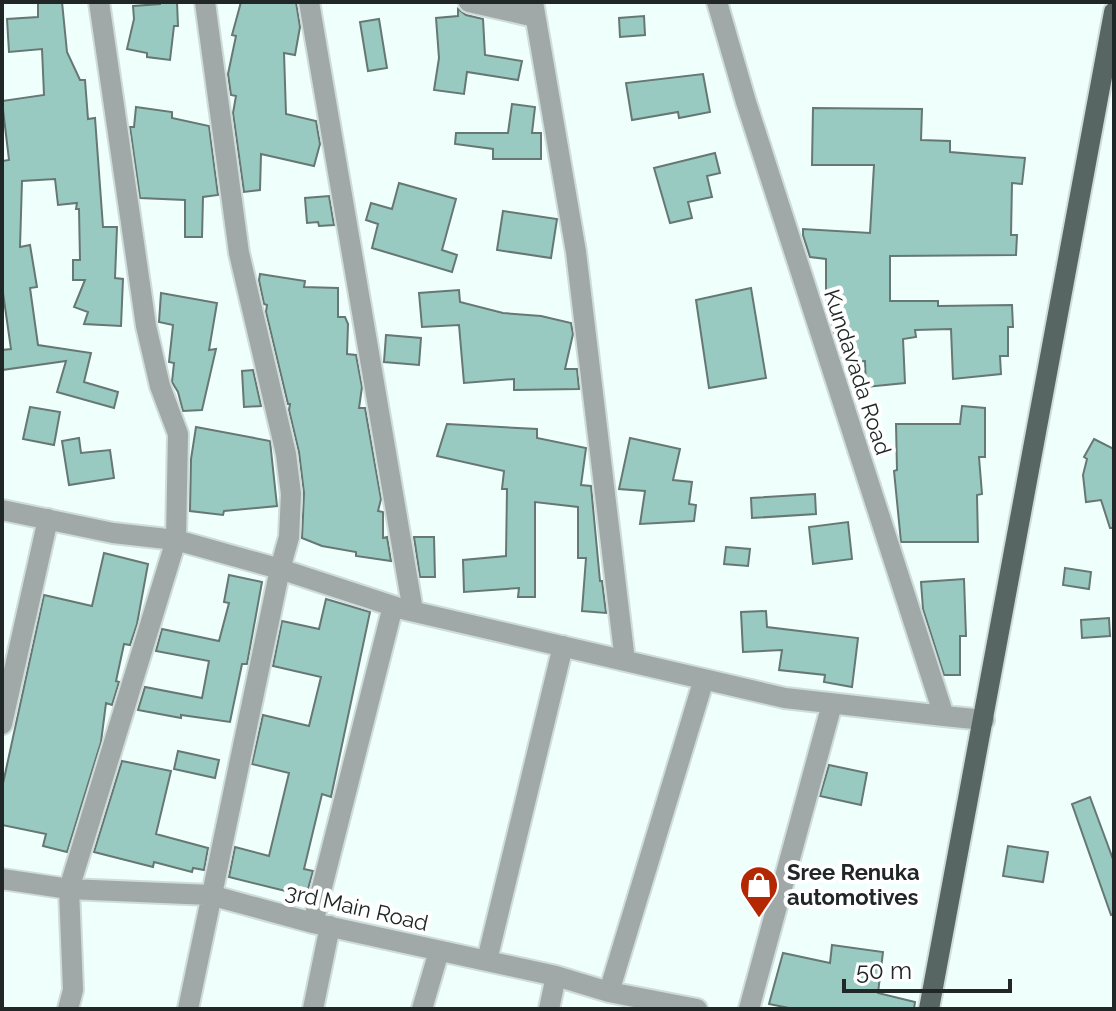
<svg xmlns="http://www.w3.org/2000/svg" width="1116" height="1011" font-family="Raleway,sans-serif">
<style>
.building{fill:#99cac1;stroke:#667774;stroke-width:2}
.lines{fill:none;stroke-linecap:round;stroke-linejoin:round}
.minor-casing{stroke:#cedcda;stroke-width:24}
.major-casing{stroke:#cedcda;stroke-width:24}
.minor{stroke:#a0a9a7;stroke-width:20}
.major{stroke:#576563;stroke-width:20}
.labels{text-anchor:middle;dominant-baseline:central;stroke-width:8;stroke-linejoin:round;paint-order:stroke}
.street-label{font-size:22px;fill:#202726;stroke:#fff}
.poi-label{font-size:22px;font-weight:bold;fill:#202726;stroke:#fff;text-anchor:start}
</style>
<rect width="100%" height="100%" fill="#effffc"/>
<path class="building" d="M38,2H62L67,52L80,80H85L88,119L95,118L103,227H117L115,278L123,279L121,326L84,324L88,312L74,307L85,280H73V260H80L79,209H76L77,203L58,205L55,179L22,181L20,247L30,245L37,287L30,288L38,345L91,353L84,382L118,392L114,408L57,392L66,361L2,370V350L11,349L2,286V161L9,160L2,101L44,95L42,49L9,52L7,19L38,17Z
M160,2H177L178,26H174L170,60L147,57V53L127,49L134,19L133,6L160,4Z
M241,2H296L300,27L295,55L284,53L286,114L316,121L320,144L314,166L261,154L260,190L244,192L233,113L236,96L231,95L228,74L236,36L232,35Z
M458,9L466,15L483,19L485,55L522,61L518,80L467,72L464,94L434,90L439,58L436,18L458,16Z
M644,16L645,35L620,37L619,18Z
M379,19L387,68L368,71L360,22Z
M703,74L710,112L679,118L678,112L632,120L626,83Z
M512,104L535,107L532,133H541V159H493V149L455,144L456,133H508Z
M136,107L172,112V118L209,126L218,195L203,197L202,237H185V200L140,198L130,127H134Z
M813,108L922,109L921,140L950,141V152L1025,158L1022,184L1012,183L1011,235H1017L1016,255L890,256V301H938V306L1012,305L1013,327H1008V356H1000L1001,374L953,379L951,329L915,330L916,337L903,339L905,383L866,387L865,361L844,362L832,327L831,307H826V259L810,257L803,235V229L870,233L874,165H812Z
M715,153L720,173L707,176L712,197L688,202L692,218L670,223L654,168Z
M399,183L456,199L442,250L457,255L452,272L372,248L378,224L366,220L371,203L392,209Z
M329,196L334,225L319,226L318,222L307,223L305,198Z
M503,211L557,219L551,258L497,250Z
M260,274L305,281L304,287L338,288V317H345L348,324L347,354L356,355L362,387L359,408H365L381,499L378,511L383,512V538L387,537L391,561L356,556V552L322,546L302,538L304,493L299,452L289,410L290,404H288L266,312L267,305L264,304L259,280Z
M751,288L766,378L709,388L696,300Z
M459,290L460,302L503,313L541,316L571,323L573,334L565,369H577L579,389L514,390V379L464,383L459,325L422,327L419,293Z
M161,293L217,303L209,350L216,349L202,410L183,411L178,392L172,382L174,363L169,362L173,325L159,322Z
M386,335L421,338L419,365L384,362Z
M253,370L261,406L244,407L242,371Z
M962,406L985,408V457H979L982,494L977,495L978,542H901L894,471L897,470L896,424H960Z
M30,407L60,412L54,445L23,439Z
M447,424L537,429V438L586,448L581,485L591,486L600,581H602L606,613L582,611L586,558H578V507L535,502V597H518L519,588L464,592L463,560L506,556L507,489H502L504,471L437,456Z
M196,427L270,441L277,506L224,511L223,515L190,511L191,459Z
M79,438L81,453L110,450L114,478L69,485L62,441Z
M630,438L680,449L673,480L692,482L689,504L696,505L694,521L640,524L645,491L619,489Z
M1094,439L1114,449V528H1110L1101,500L1086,502L1083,475L1087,459L1084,457Z
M815,494L816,514L752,518L751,498Z
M848,522L852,559L813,564L809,527Z
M414,537H434L435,577H420Z
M726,547L750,549L748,566L724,564Z
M104,553L148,564L137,624L130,645L124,644L116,681L119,682L112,705L106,703L101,742L67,852L43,846L46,834L2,825V788L44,595L92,606Z
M1065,568L1091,572L1089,589L1063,585Z
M229,575L262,582L247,664H242L230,722L181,715V718L138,710L145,687L202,698L209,661L156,651L162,629L219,641L229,603L224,602Z
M964,579L966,636H960V675H944L923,609L921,582Z
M326,599L370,612L331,797L322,794L304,869L313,871L306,896L229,877L235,847L269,856L289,773L252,764L263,715L309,726L321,677L273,666L282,621L319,629Z
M766,611L767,627L858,638L852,687L824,682L825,675L779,670L782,650L743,652L741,612Z
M1109,618L1110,636L1082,638L1081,620Z
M178,751L219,760L215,778L174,769Z
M122,761L171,771L156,834L208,848L204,870L193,868L192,872L154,862L153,867L94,852Z
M829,765L867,773L861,805L820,796Z
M1090,797L1114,862V914L1111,915L1072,804Z
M1008,846L1048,852L1043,882L1003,876Z
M832,945L883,952L878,993L915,1002L914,1009H794L769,1004L783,953L830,963Z"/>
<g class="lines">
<defs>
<path id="minor" d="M309,2L413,611
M469,2L535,17
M533,2L576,252L625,661
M717,2L746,102L944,716L984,720
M2,510L113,533L176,540L280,569L402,609L785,698L944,716
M2,724L48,519
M2,879L69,889L210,895L313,923L556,976L609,992L697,1009
M313,923L393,606
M487,960L563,646
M609,992L704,679
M68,1009L73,990L69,889L176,540L178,434L160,386L146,326L99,2
M188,1009L280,569L289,537L291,494L286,454L239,253L205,2
M313,1009L330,926
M422,1009L439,951
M549,1009L556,976
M749,1009L832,704"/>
<path id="major" d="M929,1009L1114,12"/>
</defs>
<use href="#minor" class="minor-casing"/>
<use href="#major" class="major-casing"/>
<use href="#minor" class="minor"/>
<use href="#major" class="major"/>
</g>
<defs>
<symbol id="shop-pin" viewBox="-11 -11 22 30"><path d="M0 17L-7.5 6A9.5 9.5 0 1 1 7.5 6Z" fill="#b32803" stroke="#fff"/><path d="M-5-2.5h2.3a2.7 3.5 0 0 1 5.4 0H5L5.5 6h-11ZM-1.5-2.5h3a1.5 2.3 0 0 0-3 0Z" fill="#fff"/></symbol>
</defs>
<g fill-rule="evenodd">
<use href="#shop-pin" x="737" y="863" width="44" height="60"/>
</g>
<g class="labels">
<g class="street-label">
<text transform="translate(858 372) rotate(72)">Kundavada Road</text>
<text transform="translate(357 907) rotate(13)">3rd Main Road</text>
</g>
<g class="poi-label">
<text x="787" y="872">Sree Renuka<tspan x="787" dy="25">automotives</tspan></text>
</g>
</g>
<rect width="1116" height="1011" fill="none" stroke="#202726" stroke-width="8"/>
<path d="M844 979v12h166v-12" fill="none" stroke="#202726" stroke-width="4"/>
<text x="856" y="979" font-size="24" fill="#202726" stroke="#ffffff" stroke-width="6" paint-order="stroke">50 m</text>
</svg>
